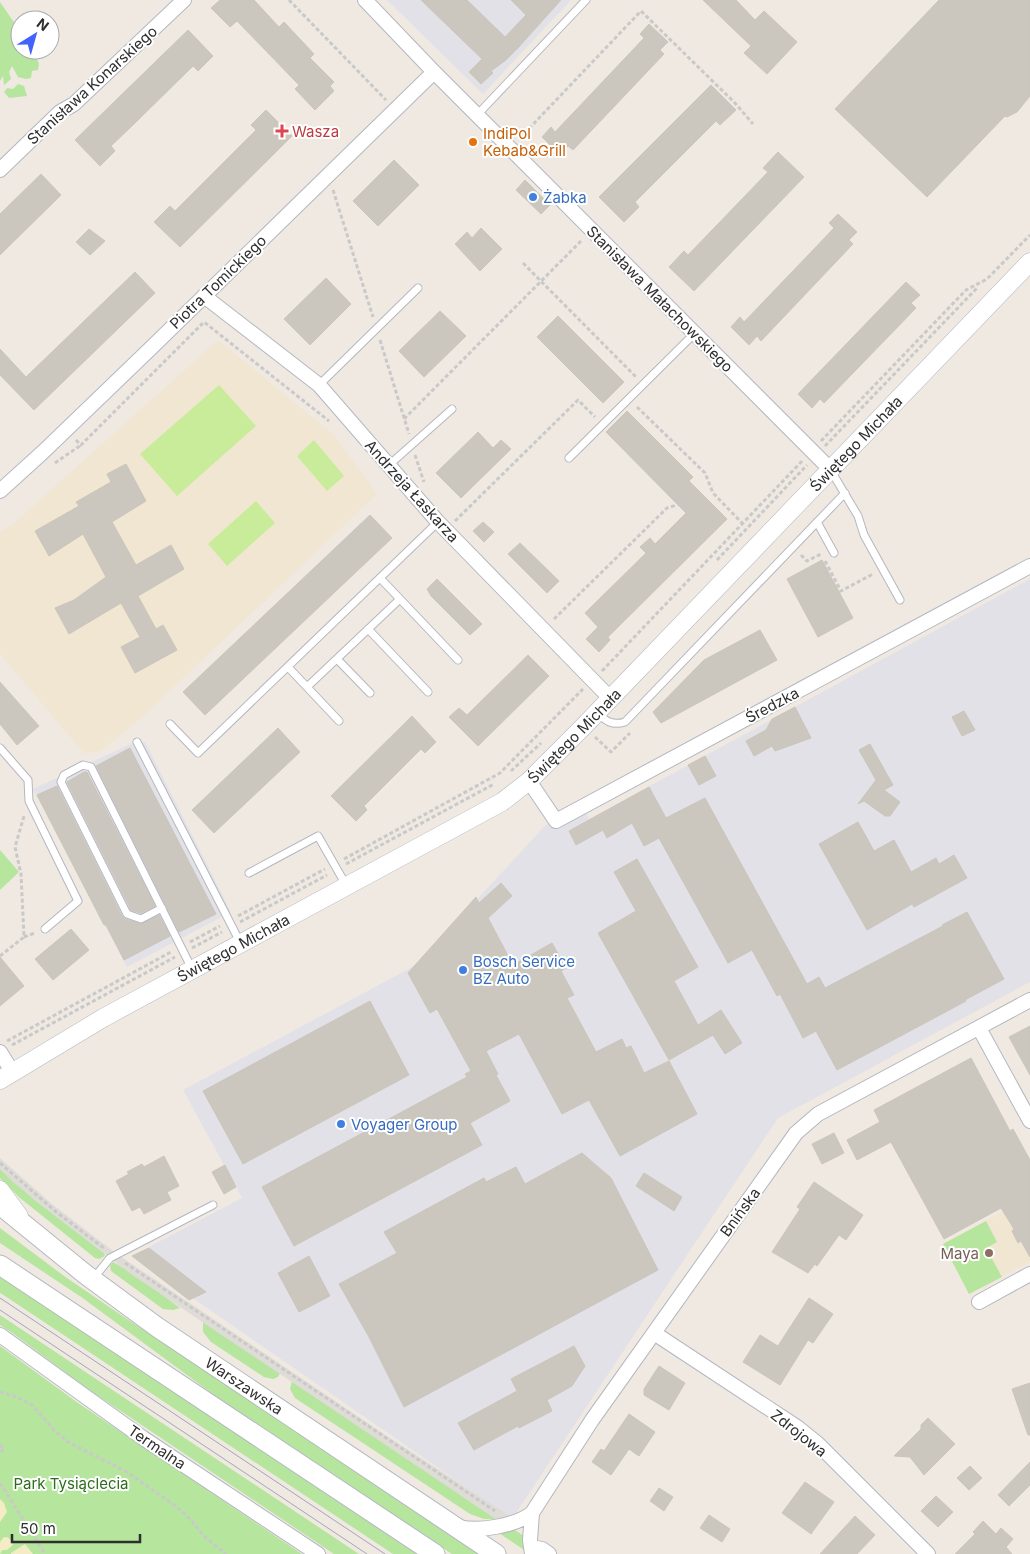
<svg xmlns="http://www.w3.org/2000/svg" width="1030" height="1554" font-family="Inter,sans-serif">
<style>
.industrial{fill:#e3e1e8}
.education{fill:#f0e6d1}
.green{fill:#b6e59e}
.sand{fill:#f3ecc5}
.pitch{fill:#c9ec9a}
.plaza{fill:#dfdcd8}
.building{fill:#cbc7bf;stroke:#cbc5ba}
.lines{fill:none;stroke-linecap:round;stroke-linejoin:round}
.service-casing{stroke:#b4b7c1;stroke-width:9}
.minor-casing{stroke:#b4b7c1;stroke-width:16}
.tertiary-casing{stroke:#b4b7c1;stroke-width:19}
.secondary-casing{stroke:#b4b7c1;stroke-width:21}
.path{stroke:#c9c9c9;stroke-width:3;stroke-dasharray:4 2.5;stroke-linecap:butt}
.service{stroke:#fff;stroke-width:7}
.minor{stroke:#fff;stroke-width:14}
.tertiary{stroke:#fff;stroke-width:18}
.secondary{stroke:#fff;stroke-width:19}
.tram{stroke:#a3a6b8;stroke-width:1}
.health-dot{fill:#e0444e;stroke:#fff;stroke-width:2}
.food-dot{fill:#e8710a;stroke:#fff;stroke-width:2}
.shop-dot{fill:#3f7fe0;stroke:#fff;stroke-width:2}
.education-dot{fill:#8d6e63;stroke:#fff;stroke-width:2}
.labels{text-anchor:middle;dominant-baseline:central;stroke-width:4;stroke-linejoin:round;paint-order:stroke}
.street-label{font-size:15px;fill:#2e2e2e;stroke:#fff}
.health-label{font-size:15px;fill:#be3a42;stroke:#fff;text-anchor:start}
.food-label{font-size:15px;fill:#c56008;stroke:#fff;text-anchor:start}
.shop-label{font-size:15px;fill:#366cbe;stroke:#fff;text-anchor:start}
.education-label{font-size:15px;fill:#785e54;stroke:#fff;text-anchor:end}
.park-label{font-size:15px;fill:#2c6e1b;stroke:#fff}
</style>
<rect width="100%" height="100%" fill="#efe9e1"/>
<path class="industrial" d="M387,0H571L483,94Z
M1030,579V982L778,1118L512,1519L132,1256L242,1198L183,1090L416,965L545,826L581,806L589,819Z
M135,742H145L231,912L127,967L33,789Z"/>
<path class="education" d="M218,340L334,435L377,494L141,718L101,751L84,753L0,654V532L13,524Z
M1030,1197V1262L969,1294L943,1244Z"/>
<path class="green" d="M0,2L20,31V50H32L30,56L36,57L39,64L38,70L32,71L31,78L26,79L18,77L12,66L9,72L11,79L4,85L3,76L0,81Z
M18,84L24,86L27,96L9,98L4,92L7,88L13,89Z
M0,850L19,872L0,890Z
M0,1169L36,1201L104,1253L105,1256L99,1259L95,1258L20,1198L0,1178Z
M986,1221L997,1242L986,1248L1002,1277L969,1294L943,1244Z
M0,1228L64,1276L124,1317L481,1554H452L229,1406L84,1299L0,1243Z
M113,1262L136,1275L180,1308L173,1310L163,1309L111,1271L110,1266Z
M0,1274L419,1554H393L2,1294L0,1293Z
M0,1315L359,1554H334L88,1389L11,1332L0,1325Z
M203,1322L280,1373L278,1377L273,1379L264,1377L211,1342L203,1332Z
M0,1346L78,1403L302,1554H0Z
M292,1381L496,1519H484L470,1514L295,1398L290,1389Z
M513,1529L524,1536V1550L499,1533Z"/>
<path class="sand" d="M0,1499L4,1503L7,1512L0,1522Z
M4,1537C10,1537 11,1540 13,1545L7,1550H2L0,1554V1542Z
M25,1544L33,1554H11V1553Z"/>
<path class="pitch" d="M219,385L256,426L177,496L140,454Z
M314,440L344,476L327,491L297,456Z
M256,501L275,523L227,566L208,544Z"/>
<path class="plaza" d="M0,1158L52,1204L117,1254L387,1436L510,1516L496,1519L131,1274L54,1215L13,1182L0,1169Z"/>
<path class="building" d="M220,0H254L279,27L284,22L314,54L310,58L334,82L330,86L334,91L315,110L295,89L299,85L237,21L230,27L211,8Z
M421,0H467L505,37L526,15L511,0H561L517,49L506,60L491,71L493,73L481,84L469,72L482,59Z
M703,0H736L755,20L764,11L797,42L767,74L744,53L751,46Z
M939,0H1030V96L1017,112L1007,117L1005,116L927,197L835,109Z
M649,24L668,42L660,50L664,54L573,150L568,146L560,155L542,137L551,127L555,132L574,112L644,38L640,34Z
M188,30L213,56L198,71L193,66L134,124L111,146L115,151L100,166L75,140Z
M711,85L736,110L720,125L716,121L635,202L639,207L624,222L599,197Z
M266,110L292,136L180,247L154,222L170,206L175,211L256,130L251,125Z
M778,152L804,177L694,291L669,267L684,251L688,255L768,172L763,168Z
M394,160L419,185L378,226L353,201Z
M41,174L61,195L0,255V214Z
M525,180L550,205L541,214L516,190Z
M838,214L857,232L849,240L853,244L761,341L757,336L749,345L731,327L740,317L744,322L813,250L834,228L829,223Z
M481,228L502,249L480,271L455,244L467,232L472,238Z
M89,229L105,241L90,255L76,242Z
M135,272L155,293L34,410L0,375V349L26,377Z
M326,278L351,304L310,345L284,319Z
M906,282L920,295L911,303L916,308L824,403L820,399L812,408L798,394Z
M440,311L466,336L424,377L399,351Z
M558,316L624,382L603,403L537,337Z
M627,411L693,477L689,481L727,519L608,637L610,640L599,652L586,639L598,627L585,613L646,553L640,547L650,538L655,544L686,513L606,432Z
M478,432L493,448L501,440L511,449L461,498L436,473Z
M126,464L146,501L112,522L136,565L171,545L184,569L138,596L156,629L163,625L177,650L135,673L121,647L140,637L121,603L69,634L55,608L74,600L106,577L83,534L49,556L35,531L79,506L76,502L111,482L107,474Z
M370,515L392,538L205,715L183,692Z
M483,522L494,532L484,542L473,531Z
M520,543L559,581L547,593L508,554Z
M822,560L853,618L818,637L787,579Z
M437,579L482,624L470,635L431,596L427,589Z
M760,630L777,660L661,723L653,712L704,660Z
M528,655L549,676L478,746L449,717L459,708L467,715Z
M0,682L39,726L17,745L0,724Z
M795,707L811,738L775,751L772,746L754,756L746,741L766,730L772,719Z
M964,711L975,730L962,736L952,717Z
M412,716L436,742L425,753L421,749L364,806L367,810L356,821L331,796Z
M278,728L300,752L214,833L192,810Z
M870,744L893,785L884,790L900,802L890,816H885L864,801L858,804L876,780L859,750Z
M130,748L216,914L179,932L96,766Z
M705,756L716,776L699,785L688,765Z
M84,772H87L155,906L141,913L131,910L67,782Z
M57,786L122,916L125,919L141,924L159,915L170,936L124,960L106,925H104L37,795Z
M649,787L666,818L705,798L807,984L819,977L825,988L943,926L942,925L967,912L1004,979L965,1000L966,1001L837,1070L816,1031L803,1038L780,994L777,996L752,950L728,963L659,838L644,846L632,823L607,838L603,830L576,845L569,831Z
M858,822L874,851L894,840L911,872L936,858L939,864L954,855L967,878L914,907L912,904L867,930L819,844Z
M637,859L698,967L674,981L698,1025L721,1010L742,1043L725,1054L713,1035L669,1060L598,933L636,911L614,872Z
M501,883L512,896L488,918L513,965L552,943L566,968L561,971L574,995L567,998L596,1052L622,1039L626,1048L631,1046L644,1073L669,1061L697,1114L620,1156L589,1100L562,1114L519,1034L486,1051L498,1074L496,1075L510,1101L470,1123L482,1145L294,1246L262,1187L467,1077L465,1074L471,1071L437,1009L430,1013L408,973L476,897L479,903Z
M71,929L89,950L53,980L35,959Z
M0,957L24,986L0,1006Z
M370,1001L409,1075L243,1164L203,1091Z
M1030,1026V1075L1009,1037Z
M971,1058L1010,1131L1013,1129L1030,1160V1257L1021,1241L1018,1243L1012,1231L1014,1229L1001,1208L944,1239L891,1142L857,1160L847,1140L880,1122L874,1110Z
M834,1133L844,1153L822,1164L812,1144Z
M582,1153L611,1178L658,1270L404,1407L369,1337L339,1284L397,1253L384,1232L484,1178L486,1182L516,1167L525,1184Z
M164,1156L179,1186L167,1192L171,1200L144,1214L140,1207L132,1211L116,1181L129,1174L127,1172L142,1164L144,1167Z
M225,1165L236,1187L224,1194L212,1172Z
M644,1173L682,1197L674,1211L636,1186Z
M814,1182L863,1215L846,1240L839,1235L817,1266L815,1264L808,1273L772,1252L800,1209L797,1207Z
M149,1248L206,1292L189,1300L132,1256Z
M309,1256L330,1296L299,1312L278,1273Z
M809,1298L833,1314L813,1343L808,1340L780,1385L743,1362L760,1335L778,1346Z
M574,1346L585,1366L572,1386L547,1400L552,1411L519,1428L518,1426L474,1450L458,1423L517,1391L511,1379Z
M659,1366L685,1383L669,1410L644,1395V1389Z
M1030,1383V1435H1028L1012,1389Z
M629,1414L655,1432L639,1456L629,1449L611,1475L592,1462L601,1449L604,1451Z
M928,1418L955,1444L924,1475L910,1457L894,1456L921,1429V1425Z
M1030,1462V1485L1009,1506L998,1495Z
M970,1466L982,1478L969,1490L957,1478Z
M805,1482L834,1502L811,1534L782,1513Z
M659,1488L673,1497L664,1511L650,1501Z
M936,1496L953,1512L938,1527L921,1511Z
M709,1515L730,1529L722,1542L700,1528Z
M855,1516L875,1535L857,1554H820Z
M983,1521L996,1534L1001,1528L1013,1539L1006,1547L1012,1554H955L975,1534L973,1532Z"/>
<g class="lines">
<defs>
<path id="service" d="M477,115L586,0
M319,385L418,288
M569,458L694,334
M389,465L452,409
M830,469L858,516L864,535L900,600
M817,522L834,553
M380,578L458,660
M368,629L428,692
M337,659L370,693
M288,667L339,721
M307,687L400,599
M597,713C606,721 612,726 625,722L845,493
M170,724L198,753L438,522
M137,742L241,944
M0,748L28,780L29,801L78,901L45,929
M249,873L318,836L346,885
M162,908L141,919L127,914L61,782L64,775L83,765L91,767L192,969
M93,1279L110,1258L213,1205"/>
<path id="minor" d="M365,0L434,72L830,469
M0,170L60,112L74,104L184,0
M204,296L319,385L438,522L610,698
M0,491L43,452L151,348L434,72
M529,781L556,821L1030,566
M979,1028L1030,1121
M0,1052L13,1073
M979,1302L1030,1274
M654,1333L797,1427L818,1444L928,1554
M0,1335L143,1438L318,1554
M532,1513L530,1540L532,1554
M459,1527C479,1532 515,1526 532,1513L592,1420L796,1133L818,1114L1030,1000
M531,1547L542,1549L549,1554"/>
<g id="tertiary">
<path id="s1" d="M0,1080L103,1018L502,802L529,781L583,727L1030,262"/>
<path d="M0,1190L19,1216"/>
</g>
<g id="secondary">
<path id="s2" d="M0,1205L85,1274L157,1327L496,1554"/>
<path d="M0,1265L435,1554"/>
</g>
</defs>
<use href="#service" class="service-casing"/>
<use href="#minor" class="minor-casing"/>
<use href="#tertiary" class="tertiary-casing"/>
<use href="#secondary" class="secondary-casing"/>
<path class="path" d="M289,0L386,100
M520,138L641,11L735,103L753,124
M333,190L373,317
M523,263L636,377
M380,340L409,434
M637,407L705,473L713,493L743,524
M404,419L582,240
M76,440L81,445L204,322L329,421
M821,441L966,290L987,279L1030,235
M825,446L977,288
M415,455L424,482
M55,463L81,445
M455,521L578,400L595,417
M801,555L807,561L821,554L822,555
M717,560L807,465
M825,561L841,591L873,574
M554,619L667,508L680,504
M602,671L803,460
M595,737L611,752L630,733
M511,771L541,743
M344,859L500,773L583,689
M346,864L494,784
M238,916L325,869
M240,922L327,875
M24,937L35,933
M190,942L220,926
M192,948L222,932
M0,956L24,937L21,874L15,847L24,816
M7,1041L171,952
M12,1045L175,957
M0,1163L55,1211L105,1249
M125,1263L495,1511
M0,1392L17,1397L32,1405L55,1431L68,1442L127,1472L177,1507L190,1519L205,1537L226,1554
M0,1445L4,1449L0,1452
M0,1483L45,1554"/>
<use href="#service" class="service"/>
<use href="#minor" class="minor"/>
<use href="#tertiary" class="tertiary"/>
<use href="#secondary" class="secondary"/>
<path class="tram" d="M0,1298L385,1554
M0,1310L367,1554"/>
</g>
<path class="health-dot" d="M279.5 123.5h5v5h5v5h-5v5h-5v-5h-5v-5h5z"/>
<circle class="food-dot" cx="473" cy="142" r="5"/>
<g class="shop-dot">
<circle cx="533" cy="197" r="5"/>
<circle cx="463" cy="970" r="5"/>
<circle cx="341" cy="1124" r="5"/>
</g>
<circle class="education-dot" cx="989" cy="1253" r="5"/>
<g class="labels">
<g class="street-label">
<text transform="translate(92 85) rotate(-42)">Stanisława Konarskiego</text>
<text transform="translate(218 282) rotate(-44)">Piotra Tomickiego</text>
<text transform="translate(660 299) rotate(45)">Stanisława Małachowskiego</text>
<text stroke="none"><textPath href="#s1" startOffset="1078">Świętego Michała</textPath></text>
<text transform="translate(412 491) rotate(48)">Andrzeja Łaskarza</text>
<text transform="translate(772 705) rotate(-28)">Średzka</text>
<text stroke="none"><textPath href="#s1" startOffset="672">Świętego Michała</textPath></text>
<text stroke="none"><textPath href="#s1" startOffset="268">Świętego Michała</textPath></text>
<text transform="translate(740 1212) rotate(-54)">Bnińska</text>
<text stroke="none"><textPath href="#s2" startOffset="304">Warszawska</textPath></text>
<text transform="translate(799 1433) rotate(38)">Zdrojowa</text>
<text transform="translate(157 1447) rotate(34)">Termalna</text>
</g>
<g class="health-label">
<text x="292" y="131">Wasza</text>
</g>
<g class="food-label">
<text x="483" y="133">IndiPol<tspan x="483" dy="17">Kebab&amp;Grill</tspan></text>
</g>
<g class="shop-label">
<text x="543" y="197">Żabka</text>
<text x="473" y="961">Bosch Service<tspan x="473" dy="17">BZ Auto</tspan></text>
<text x="351" y="1124">Voyager Group</text>
</g>
<g class="education-label">
<text x="979" y="1253">Maya</text>
</g>
<g class="park-label">
<text x="71" y="1483">Park Tysiąclecia</text>
</g>
</g>
<g transform="translate(35 35) rotate(37)"><circle r="24" fill="#ffffff" stroke="#ababab"/>
<path d="M0-4L9 19L0 12L-9 19Z" fill="#4264fb"/>
<text y="-8" font-size="14" font-weight="bold" text-anchor="middle" fill="#2e2e2e">N</text>
</g>
<path d="M12 1534v8h128v-8" fill="none" stroke="#2e2e2e" stroke-width="2.5"/>
<text x="20" y="1534" font-size="15" fill="#2e2e2e" stroke="#ffffff" stroke-width="4" paint-order="stroke">50 m</text>
</svg>
